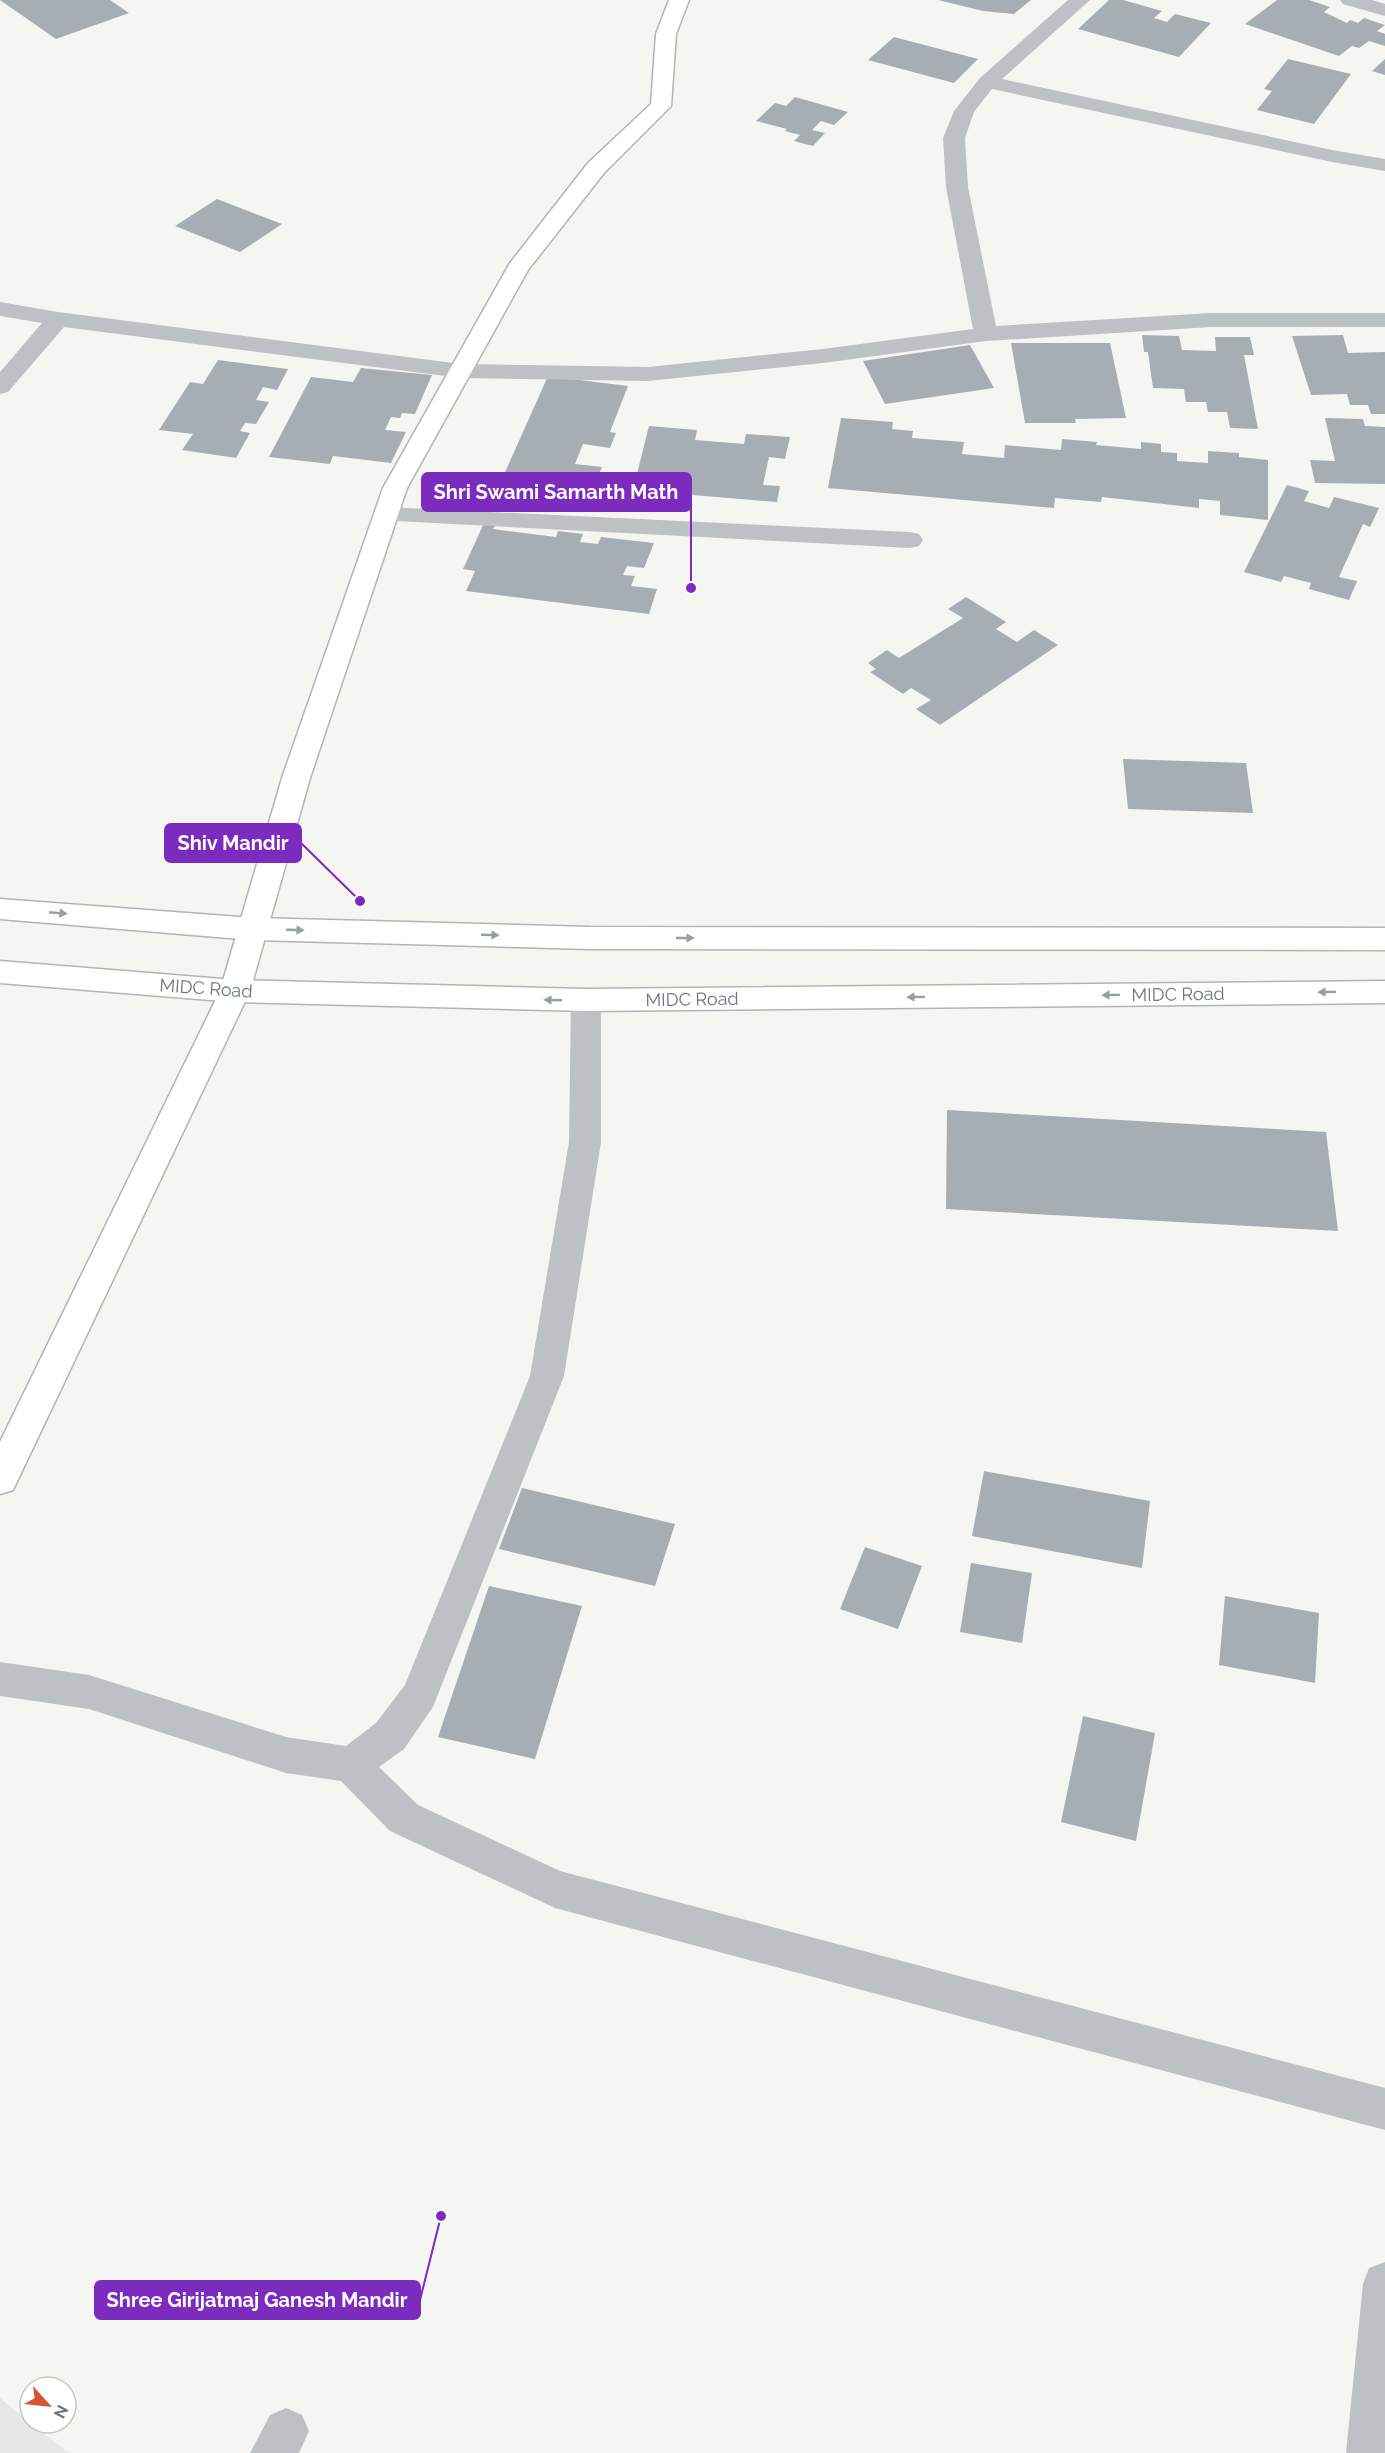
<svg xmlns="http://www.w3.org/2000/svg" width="1385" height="2453" font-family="Raleway,sans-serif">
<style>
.built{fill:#e6e7e6}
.building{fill:#a7aeb3}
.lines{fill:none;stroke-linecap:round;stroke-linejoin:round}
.secondary-casing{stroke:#afb5b9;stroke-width:3}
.primary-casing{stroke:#b0b5b8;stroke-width:3}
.street{fill:#bdc1c4;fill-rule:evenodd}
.secondary{fill:#fff;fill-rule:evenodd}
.primary{fill:#fff;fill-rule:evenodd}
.oneway{fill:#959fa7}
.labels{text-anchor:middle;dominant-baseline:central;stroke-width:6;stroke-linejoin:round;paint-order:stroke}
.street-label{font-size:18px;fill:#677681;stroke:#fff}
.leader{fill:none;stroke:#7b2cbf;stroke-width:2}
.callout-dot{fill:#7b2cbf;stroke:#fff;stroke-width:2}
.callout{fill:#7b2cbf;stroke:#7b2cbf;stroke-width:2}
.callout-label{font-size:20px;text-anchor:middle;font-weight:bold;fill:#fff}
</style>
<rect width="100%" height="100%" fill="#f5f5f2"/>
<path class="built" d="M0,2398L30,2423L69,2453H0Z"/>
<path class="building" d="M0,0H110L129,13L56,39Z
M938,0H1031L1014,14L983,11Z
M1109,0H1123L1162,11L1154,18L1167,22L1175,14L1211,23L1179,57L1078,29Z
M1277,0H1309L1330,7L1324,12L1347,23L1350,20L1358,23L1364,18L1385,25L1377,31L1385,34V46L1369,41L1359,48L1352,46L1339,56L1245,24Z
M894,37L978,59L954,83L868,60Z
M1288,59L1351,74L1314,124L1257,110L1272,91L1264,89Z
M1385,59V75L1372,71Z
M795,97L848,112L834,125L821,121L812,130L825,133L813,146L794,141L800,135L785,131L787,129L756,121L775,103L786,106Z
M217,199L282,224L240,252L175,226Z
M1142,335L1179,336L1182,350L1216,351L1215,337H1250L1254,355H1244L1258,429L1230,428L1227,412H1208L1206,402H1186L1184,389L1153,388L1148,352H1144Z
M1343,335L1348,353L1385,352V414H1371L1368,405H1350L1347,394L1311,395L1292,336Z
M1011,343H1110L1126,418L1075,419L1076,423H1025Z
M970,345L994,388L885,404L863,361Z
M218,360L288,369L277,390L263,387L256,400L269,402L256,424L245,423L240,431L250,433L236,458L182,450L193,434L159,430L190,382L203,384Z
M361,368L432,375L415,414L402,413L400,418L391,417L385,430L406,432L391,463L333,456L330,464L269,457L311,377L353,382Z
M548,376L628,386L610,432L616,433L610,448L583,444L575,464L602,467L584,512L493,499Z
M841,418L893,422L892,429L913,431L912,438L964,442L962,454L1004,458L1005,445L1061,450L1062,439L1097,442L1096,445L1141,449V442L1161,444V452L1177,453V461L1208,463V451L1239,453V457L1268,460V520L1220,515V501L1199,499V508L1102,497L1101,502L1055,498L1054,508L828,488Z
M1325,418L1363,419L1365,426L1385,427V484L1315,483L1310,460L1335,461Z
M649,426L697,430L695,440L744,444L746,434L790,437L785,459L769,457L763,485L780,486L777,502L633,490Z
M1287,485L1309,491L1304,501L1329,508L1334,497L1379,508L1370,527L1363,524L1339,577L1357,581L1349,600L1309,589L1311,583L1284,576L1281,582L1244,572Z
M484,523L496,524L493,529L556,537L558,531L583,534L580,542L598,544L601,537L654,543L644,568L627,566L623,575L635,576L631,586L657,589L649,614L466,591L475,571L463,569Z
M966,597L1006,622L996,629L1017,642L1034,630L1058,645L940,725L916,709L931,700L911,688L903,694L870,672L876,669L868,663L887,650L899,658L963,618L948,609Z
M1123,759L1246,763L1253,813L1128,809Z
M947,1110L1326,1132L1338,1231L946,1209Z
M984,1471L1150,1501L1142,1568L972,1536Z
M522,1488L675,1524L655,1586L499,1549Z
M865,1547L922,1566L898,1629L840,1609Z
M971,1563L1032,1573L1022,1643L960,1632Z
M489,1586L582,1606L535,1759L438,1737Z
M1225,1596L1319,1613L1315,1683L1219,1665Z
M1083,1716L1155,1733L1136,1841L1061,1822Z"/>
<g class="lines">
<defs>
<path id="secondary" d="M669,0H689L676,34L671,106L604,173L528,270L407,488L310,778L250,991L13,1490L0,1494V1442L220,991L282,778L383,488L510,263L588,163L651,104L656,34Z"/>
<path id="primary" d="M0,899L253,918L590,927L1385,928V950L590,949L253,940L0,919Z
M0,961L235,980L586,989L1385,981V1003L586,1011L235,1002L0,983Z"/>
</defs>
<use href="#secondary" class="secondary-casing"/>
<use href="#primary" class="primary-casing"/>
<path class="street" d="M1068,0H1090L1002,79L1332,150L1385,159V171L1332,162L992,89L974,112L965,138L968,187L996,326L1211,313H1385V327H1211L986,341L823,363L648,381L461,378L64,327L8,392L0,394V372L42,323L0,316V302L58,312L461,364L648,367L823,349L973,329L946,187L943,138L954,111L980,78Z
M1340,0H1372L1385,4V16L1343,4Z
M386,507L910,532L919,534L923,540L919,546L910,548L377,520L373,515L377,510Z
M586,989L597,992L601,1000V1142L564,1376L433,1707L404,1749L379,1767L418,1805L560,1871L1385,2088V2130L555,1908L390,1831L341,1781L286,1773L89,1709L0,1696V1662L89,1675L286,1737L346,1746L376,1723L405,1685L530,1376L569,1142L571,1000L575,992Z
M1385,2262V2453H1346L1363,2284L1369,2268Z
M286,2408L302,2415L309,2431L299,2453H250L270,2415Z"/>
<use href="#secondary" class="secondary"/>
<use href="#primary" class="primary"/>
</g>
<defs><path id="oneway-solid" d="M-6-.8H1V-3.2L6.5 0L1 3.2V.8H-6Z" transform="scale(1.5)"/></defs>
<g class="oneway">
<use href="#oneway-solid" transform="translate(58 913) rotate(5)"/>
<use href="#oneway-solid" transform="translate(295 930) rotate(2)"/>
<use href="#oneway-solid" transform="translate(490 935) rotate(2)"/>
<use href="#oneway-solid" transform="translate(685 938)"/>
<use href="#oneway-solid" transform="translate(1327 992) rotate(179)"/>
<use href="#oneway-solid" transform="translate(1111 995) rotate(179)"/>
<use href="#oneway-solid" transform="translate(916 997) rotate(179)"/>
<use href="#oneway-solid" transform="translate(553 1000) rotate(-178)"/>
</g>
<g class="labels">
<g class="street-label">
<text transform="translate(206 988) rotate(4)">MIDC Road</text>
<text transform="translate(1178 994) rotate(-1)">MIDC Road</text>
<text transform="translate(692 999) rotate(-1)">MIDC Road</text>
</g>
</g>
<path class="leader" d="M691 588L691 492M360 901L301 843M441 2216L420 2300"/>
<g class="callout-dot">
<circle cx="691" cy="588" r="6"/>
<circle cx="360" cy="901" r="6"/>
<circle cx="441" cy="2216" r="6"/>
</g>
<g class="callout">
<rect x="422" y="473" width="269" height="38" rx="6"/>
<rect x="165" y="824" width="136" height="38" rx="6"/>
<rect x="95" y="2281" width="325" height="38" rx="6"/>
</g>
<g class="callout-label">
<text x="556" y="499">Shri Swami Samarth Math</text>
<text x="233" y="850">Shiv Mandir</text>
<text x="257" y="2307">Shree Girijatmaj Ganesh Mandir</text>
</g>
<g transform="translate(48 2405) rotate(117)"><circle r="28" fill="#ffffff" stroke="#c2c8cd" stroke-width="1.5"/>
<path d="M0-4.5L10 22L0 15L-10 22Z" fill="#d45634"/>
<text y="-9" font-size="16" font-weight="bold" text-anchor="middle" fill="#677681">N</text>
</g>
</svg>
